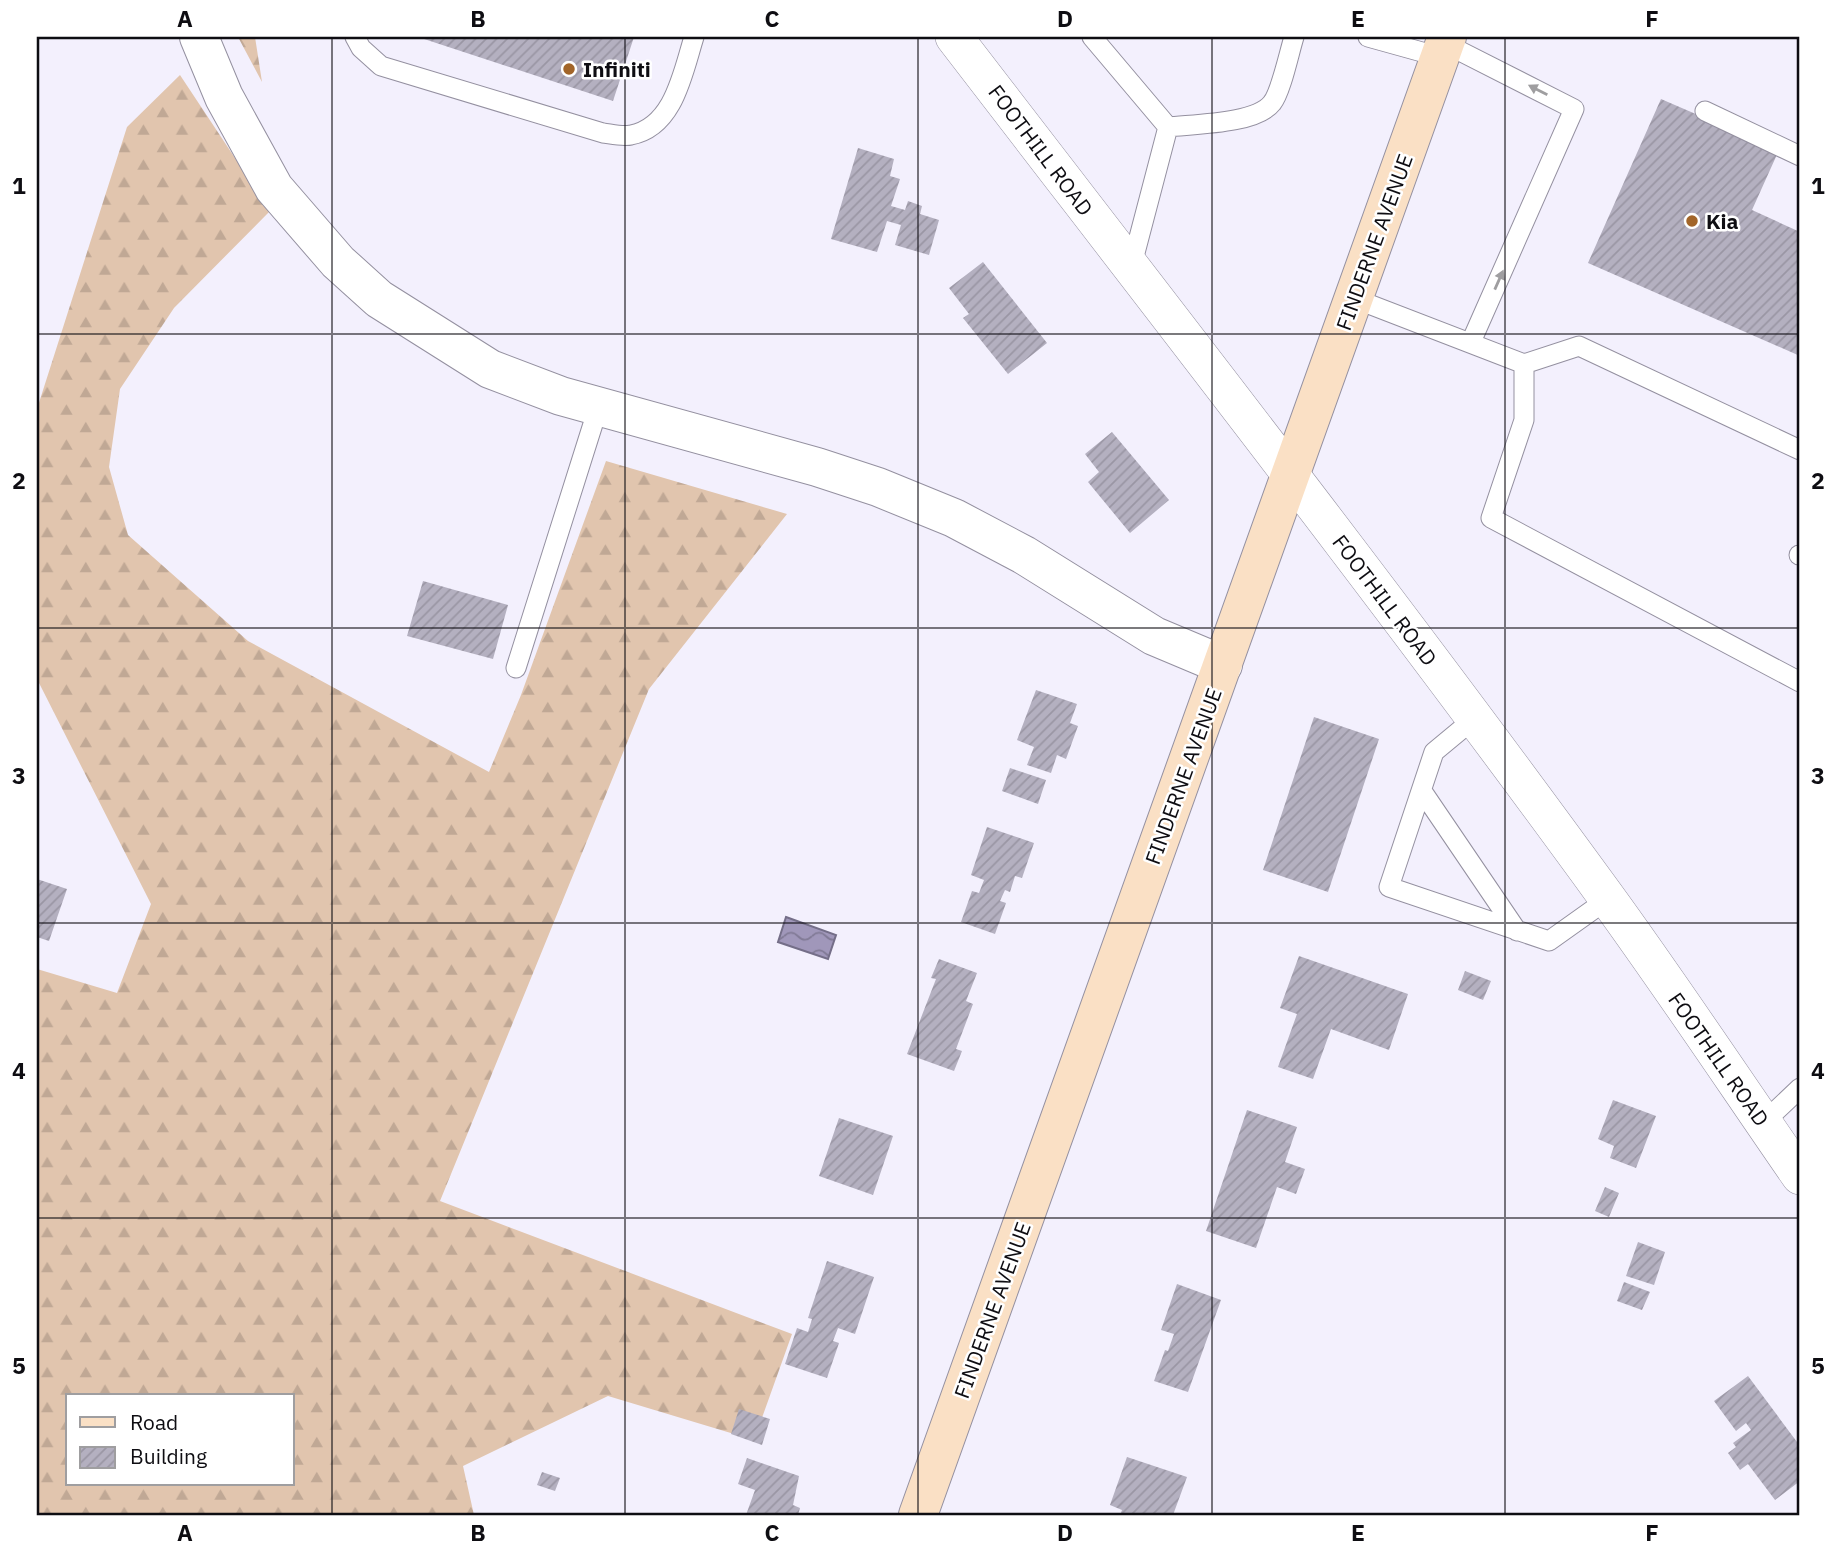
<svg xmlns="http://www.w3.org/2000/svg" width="1837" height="1552" font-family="'IBM Plex Sans',sans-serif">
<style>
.forest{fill:url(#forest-firs);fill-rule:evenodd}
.water{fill:url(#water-waves);stroke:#746e88;stroke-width:2}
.building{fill:url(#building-hatch)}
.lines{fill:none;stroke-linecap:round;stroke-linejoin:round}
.service-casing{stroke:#9490a0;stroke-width:21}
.minor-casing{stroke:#9490a0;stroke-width:38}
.tertiary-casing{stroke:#9490a0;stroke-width:40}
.secondary-casing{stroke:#9490a0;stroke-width:40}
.service{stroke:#fff;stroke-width:19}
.minor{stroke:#fff;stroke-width:37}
.tertiary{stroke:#fff;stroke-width:38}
.secondary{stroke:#fae0c5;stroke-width:38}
.oneway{fill:#9f9ea0}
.grid{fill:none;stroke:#0e0d12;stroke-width:2;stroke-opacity:0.55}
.poi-dot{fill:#a26529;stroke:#fff;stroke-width:2.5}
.labels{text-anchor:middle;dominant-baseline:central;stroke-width:5;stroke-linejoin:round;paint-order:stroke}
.poi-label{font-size:21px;font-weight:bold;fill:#0e0d12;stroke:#fff;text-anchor:start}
.street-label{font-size:21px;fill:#0e0d12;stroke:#fff}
.neatline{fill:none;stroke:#0e0d12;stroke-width:2.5}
.grid-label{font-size:23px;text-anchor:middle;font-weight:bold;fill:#0e0d12}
</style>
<defs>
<pattern id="forest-firs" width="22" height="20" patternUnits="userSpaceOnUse" patternTransform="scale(1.75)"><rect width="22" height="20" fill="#e1c5ae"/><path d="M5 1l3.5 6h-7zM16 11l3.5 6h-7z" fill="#c0a895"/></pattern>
<pattern id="water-waves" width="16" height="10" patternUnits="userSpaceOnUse" patternTransform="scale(1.75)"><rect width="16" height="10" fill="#a097ba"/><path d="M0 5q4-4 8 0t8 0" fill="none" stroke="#817a96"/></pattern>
<pattern id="building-hatch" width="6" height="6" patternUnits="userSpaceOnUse" patternTransform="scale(1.75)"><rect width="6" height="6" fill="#b4b0c0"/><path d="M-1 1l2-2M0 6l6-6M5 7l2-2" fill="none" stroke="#9a96a4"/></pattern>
</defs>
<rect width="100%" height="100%" fill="#f3f0fd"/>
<path class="forest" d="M238,37H255L262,82Z
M180,75L270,211L174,308L120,389L109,467L128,535L248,641L489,772L521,695L606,461L787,514L649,689L440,1201L792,1334L754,1440L608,1396L463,1466L474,1515H37V969L117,993L151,904L37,679V409L127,127ZM68,1396H292V1484H68Z"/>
<path class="water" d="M786,917L836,935L828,959L778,942Z"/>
<path class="building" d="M418,37H634L613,101Z
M1661,99L1779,150L1752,210L1800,232V356L1588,263Z
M858,148L894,159L890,176L900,179L891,206L905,210L908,201L922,206L920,214L939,220L929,255L895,245L901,225L887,221L877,252L831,239Z
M983,262L1047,343L1008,374L963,318L969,314L949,288Z
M1112,432L1169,500L1130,533L1088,482L1099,472L1085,454Z
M423,581L508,605L493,659L407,636Z
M1036,690L1077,704L1070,723L1078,726L1066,759L1057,755L1051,773L1027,765L1034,747L1017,740Z
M1314,717L1379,739L1328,892L1263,870Z
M1010,768L1046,780L1038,804L1002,791Z
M987,827L1034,843L1022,878L1015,876L1010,892L1005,890L1000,901L1006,903L995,934L961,922L972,891L979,893L984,880L971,875Z
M37,879L67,889L49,941L37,937Z
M1299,956L1408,994L1389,1050L1331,1029L1313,1079L1278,1067L1297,1014L1280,1008Z
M939,959L977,973L966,1001L973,1004L956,1049L962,1051L954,1071L907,1054L936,979L931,978Z
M1465,971L1491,981L1483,1000L1458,990Z
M1613,1100L1656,1116L1636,1168L1610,1158L1614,1146L1598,1139Z
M1247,1110L1297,1127L1285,1162L1305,1169L1296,1194L1277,1187L1256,1248L1206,1231Z
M839,1118L893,1136L873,1195L819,1176Z
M1605,1187L1619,1193L1609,1217L1595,1211Z
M1638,1242L1665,1252L1654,1285L1626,1276Z
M827,1261L874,1277L855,1334L838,1328L833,1341L839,1343L827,1378L785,1364L797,1328L808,1332L812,1319L808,1318Z
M1624,1282L1650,1292L1642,1310L1617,1301Z
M1177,1284L1221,1300L1188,1392L1154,1381L1165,1350L1168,1351L1174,1334L1161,1330Z
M1748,1376L1800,1446V1481L1775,1500L1748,1464L1740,1470L1728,1453L1736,1447L1733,1443L1751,1430L1746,1423L1736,1431L1714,1401Z
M739,1409L770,1419L762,1445L731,1434Z
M1127,1457L1187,1477L1173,1515H1120L1122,1510L1110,1505Z
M747,1458L799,1476L793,1505L800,1508L798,1515H746L755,1490L738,1484Z
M542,1472L560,1478L555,1491L537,1485Z"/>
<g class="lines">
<defs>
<path id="service" d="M355,37L361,48L381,66L603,133C611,134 623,137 631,135C674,127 683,72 694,37
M1092,37L1168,127L1131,268
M1368,37L1440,57
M1444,43L1574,109L1471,342
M1705,111L1800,156
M1168,127C1194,124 1256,124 1272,103C1281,92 1289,53 1294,37
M1353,298L1524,364L1579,346L1800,450
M1524,364V420L1491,518L1800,682
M1799,555H1800
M516,668L599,405
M1475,718L1434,752L1389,887L1549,941L1608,899
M1422,791L1517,931
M1763,1123L1800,1088"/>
<path id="minor" d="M954,37C1173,322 1394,605 1605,895C1672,987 1735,1082 1800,1176"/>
<path id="tertiary" d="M199,37L224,97L274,188L338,262L379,299L490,369L561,396L817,467L878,487L954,518L1024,555L1154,636L1223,665"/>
<path id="secondary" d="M918,1515L1447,37"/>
</defs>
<use href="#service" class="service-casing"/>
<use href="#minor" class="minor-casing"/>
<use href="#tertiary" class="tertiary-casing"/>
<use href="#secondary" class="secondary-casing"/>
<use href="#service" class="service"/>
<use href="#minor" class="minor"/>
<use href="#tertiary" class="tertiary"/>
<use href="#secondary" class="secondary"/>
</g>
<defs><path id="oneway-solid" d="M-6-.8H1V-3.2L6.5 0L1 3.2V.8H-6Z" transform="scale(1.75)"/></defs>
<g class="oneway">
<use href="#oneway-solid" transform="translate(1538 90) rotate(-153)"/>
<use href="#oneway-solid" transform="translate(1499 280) rotate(-66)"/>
</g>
<path class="grid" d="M332,37V1515M625,37V1515M918,37V1515M1212,37V1515M1505,37V1515M37,334H1800M37,628H1800M37,923H1800M37,1218H1800"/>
<g class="poi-dot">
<circle cx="569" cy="69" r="7"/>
<circle cx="1692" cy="221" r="7"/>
</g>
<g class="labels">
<g class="poi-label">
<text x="583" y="69">Infiniti</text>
<text x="1706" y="221">Kia</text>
</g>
<g class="street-label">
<text transform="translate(1041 150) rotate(53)">FOOTHILL ROAD</text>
<text transform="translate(1374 242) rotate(-70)">FINDERNE AVENUE</text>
<text transform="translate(1385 600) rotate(53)">FOOTHILL ROAD</text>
<text transform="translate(1183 776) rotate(-70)">FINDERNE AVENUE</text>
<text transform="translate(1719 1059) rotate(55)">FOOTHILL ROAD</text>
<text transform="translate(992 1310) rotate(-70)">FINDERNE AVENUE</text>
</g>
</g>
<rect width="1837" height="1552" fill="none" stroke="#ffffff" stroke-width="77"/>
<rect x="66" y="1394" width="228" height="91" fill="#ffffff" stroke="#9f9ea0" stroke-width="2"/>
<rect x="80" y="1417" width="35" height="10" fill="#fae0c5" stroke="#9f9ea0" stroke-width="2"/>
<text x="130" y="1430" font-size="21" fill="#0e0d12">Road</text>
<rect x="80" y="1447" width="35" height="21" fill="url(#building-hatch)" stroke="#9f9ea0" stroke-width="2"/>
<text x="130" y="1464" font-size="21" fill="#0e0d12">Building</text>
<rect x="38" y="38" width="1760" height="1476" class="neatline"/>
<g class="grid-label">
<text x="185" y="27">A</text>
<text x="478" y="27">B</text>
<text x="772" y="27">C</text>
<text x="1065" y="27">D</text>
<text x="1358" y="27">E</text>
<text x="1652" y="27">F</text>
<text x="19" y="194">1</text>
<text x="1818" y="194">1</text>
<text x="19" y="489">2</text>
<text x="1818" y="489">2</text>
<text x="19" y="784">3</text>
<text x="1818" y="784">3</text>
<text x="19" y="1079">4</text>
<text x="1818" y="1079">4</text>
<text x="19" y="1374">5</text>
<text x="1818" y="1374">5</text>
<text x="185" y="1541">A</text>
<text x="478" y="1541">B</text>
<text x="772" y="1541">C</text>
<text x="1065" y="1541">D</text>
<text x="1358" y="1541">E</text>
<text x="1652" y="1541">F</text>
</g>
</svg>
